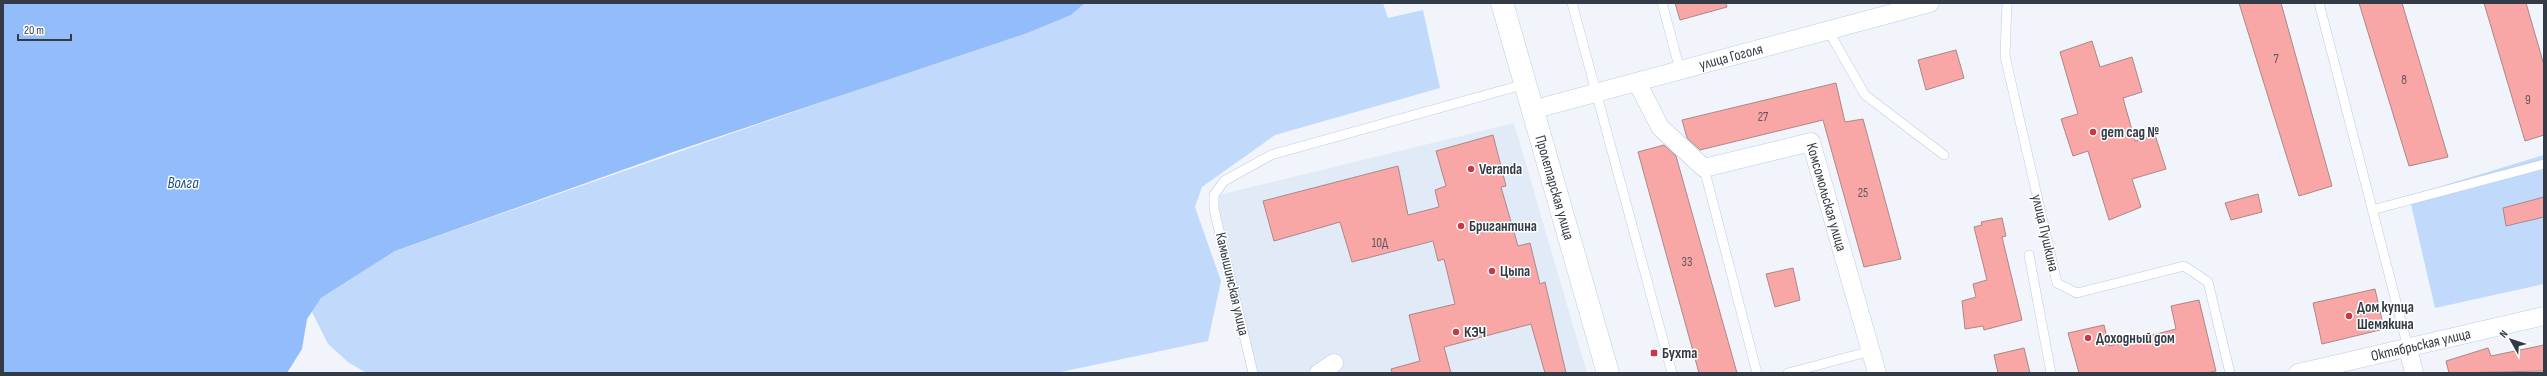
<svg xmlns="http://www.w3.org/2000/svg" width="2547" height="376" font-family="'Sofia Sans Condensed',sans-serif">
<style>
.built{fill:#e1ebf8}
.green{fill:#c1dafc}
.water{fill:#92bdfa}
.building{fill:#f9a6a6;stroke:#ab8887}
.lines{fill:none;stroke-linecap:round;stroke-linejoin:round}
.lane-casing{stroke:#b9cce7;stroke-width:10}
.street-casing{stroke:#b9cce7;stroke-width:19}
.primary-casing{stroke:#b9cce7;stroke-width:23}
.lane{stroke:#fff;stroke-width:9}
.street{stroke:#fff;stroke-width:18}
.primary{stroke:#fff;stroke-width:22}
.poi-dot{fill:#c83846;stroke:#fff;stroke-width:1.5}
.labels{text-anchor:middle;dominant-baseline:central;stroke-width:3;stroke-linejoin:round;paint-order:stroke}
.number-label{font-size:13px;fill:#64565e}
.street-label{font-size:15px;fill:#333b46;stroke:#fff}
.poi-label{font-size:15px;font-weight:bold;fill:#333b46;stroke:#fff;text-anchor:start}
.water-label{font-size:16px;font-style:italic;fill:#184c8d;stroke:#fff}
</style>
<rect width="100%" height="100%" fill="#f1f5fb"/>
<path class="built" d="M1514,123L1587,373H1253L1210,197Z"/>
<path class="green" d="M1085,3H1383L1388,18L1423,10L1440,88L1275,135L1202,187L1195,207L1221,281L1208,341L1056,373H367L349,363L328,344L311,310L321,298L395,251L1071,15Z
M2544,155V284L2435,308L2409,196Z"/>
<path class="water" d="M3,3H1085L1071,15L1027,33L673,152L395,251L321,298L307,319L302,349L287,373H3Z"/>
<path class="building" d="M1675,3H1726L1727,7L1680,20Z
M2239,3H2281L2332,186L2299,196Z
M2359,3H2402L2448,157L2409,166Z
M2484,3H2526L2544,65V135L2525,141Z
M2092,41L2100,67L2132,57L2142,92L2123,98L2135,141L2155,135L2166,169L2132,179L2141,207L2109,220L2088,151L2073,156L2061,119L2078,114L2060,52Z
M1956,50L1964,78L1926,90L1918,60Z
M1836,83L1845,122L1863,119L1901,259L1864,267L1823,120L1700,150L1687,138L1682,120Z
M1493,135L1506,186L1501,187L1518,246L1530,243L1540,284L1545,282L1566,373H1545L1531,324L1444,347L1451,373H1392L1391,369L1420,361L1409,315L1455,304L1444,259L1438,261L1433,241L1352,262L1340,222L1274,241L1263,201L1398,166L1408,215L1439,207L1435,190L1446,186L1436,151Z
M1664,145L1676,156L1737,373H1699L1638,152Z
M2258,194L2262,212L2231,220L2225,203Z
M2544,197V217L2506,226L2503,208Z
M2002,218L2006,236L2002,237L2022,320L1984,330L1983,326L1965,329L1962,301L1976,297L1973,284L1987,280L1974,227L1982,225L1981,222Z
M1793,268L1800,300L1775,307L1766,274Z
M2375,289L2384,329L2322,344L2313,303Z
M2199,300L2216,371L2207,373H2079L2068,333L2104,325L2109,346L2176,329L2171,306Z
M2544,345V371L2449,373L2446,361L2488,348L2491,356Z
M2024,348L2030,373H1998L1994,355Z"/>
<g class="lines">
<defs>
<path id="lane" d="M1572,3L1672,373
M1662,3L1680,70
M2007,3L2005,56L2057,283L2077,293L2184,266L2208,282L2230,373
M2319,3L2408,348
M1828,30L1865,95L1944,155
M1704,168L1757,373
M2372,210L2544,164
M2029,255L2051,373
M1253,373L1214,209V195L1224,181L1271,155L1525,84
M1788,373L1871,351"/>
<g id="street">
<path id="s1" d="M1637,82L1660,127L1704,168L1811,142L1877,373"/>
<path id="s2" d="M1532,110L1930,3"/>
<path d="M2408,348L2414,373"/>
<path d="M1319,373L1334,363"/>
<path id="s3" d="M2298,373L2544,316"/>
</g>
<g id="primary">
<path id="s4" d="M1502,3L1608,373"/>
</g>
</defs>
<use href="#lane" class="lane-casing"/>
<use href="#street" class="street-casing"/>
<use href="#primary" class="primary-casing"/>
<use href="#lane" class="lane"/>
<use href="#street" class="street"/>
<use href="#primary" class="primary"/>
</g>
<g class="poi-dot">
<circle cx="2093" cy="132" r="4"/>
<circle cx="1471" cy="169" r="4"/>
<circle cx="1461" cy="226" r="4"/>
<circle cx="1492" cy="271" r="4"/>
<circle cx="2349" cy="316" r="4"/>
<circle cx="1456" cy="332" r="4"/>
<circle cx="2088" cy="338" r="4"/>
<rect x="1650" y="349" width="8" height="8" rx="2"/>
</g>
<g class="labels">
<g class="number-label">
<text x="2276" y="59">7</text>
<text x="2404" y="80">8</text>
<text x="2528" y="100">9</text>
<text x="1763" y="117">27</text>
<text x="1863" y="193">25</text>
<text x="1380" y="243">10Д</text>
<text x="1687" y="262">33</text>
</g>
<g class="street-label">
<text stroke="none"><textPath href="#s2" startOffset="206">улица Гоголя</textPath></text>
<text stroke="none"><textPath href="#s4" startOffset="192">Пролетарская улица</textPath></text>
<text stroke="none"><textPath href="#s1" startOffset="278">Комсомольская улица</textPath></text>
<text transform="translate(2045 233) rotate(77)">улица Пушкина</text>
<text transform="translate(1232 284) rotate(77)">Камышинская улица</text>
<text stroke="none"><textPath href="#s3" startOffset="126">Октябрьская улица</textPath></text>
</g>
<g class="poi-label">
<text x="2101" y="132">дет сад №</text>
<text x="1479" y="169">Veranda</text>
<text x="1469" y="226">Бригантина</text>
<text x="1500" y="271">Цыпа</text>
<text x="2357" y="307">Дом купца<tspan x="2357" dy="17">Шемякина</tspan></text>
<text x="1464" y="332">КЭЧ</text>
<text x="2096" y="338">Доходный дом</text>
<text x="1662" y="353">Бухта</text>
</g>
<g class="water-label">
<text x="183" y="183">Волга</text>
</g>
</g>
<rect width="2547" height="376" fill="none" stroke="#333b46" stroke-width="8"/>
<g transform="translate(2511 340) rotate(309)" stroke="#ffffff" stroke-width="3" paint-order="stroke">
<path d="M0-3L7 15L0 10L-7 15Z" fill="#333b46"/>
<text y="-6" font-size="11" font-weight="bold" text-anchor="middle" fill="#333b46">N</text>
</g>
<path d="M18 34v6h53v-6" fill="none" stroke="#333b46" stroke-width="2"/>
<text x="24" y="34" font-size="12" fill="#333b46" stroke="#ffffff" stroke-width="3" paint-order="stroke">20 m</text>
</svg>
